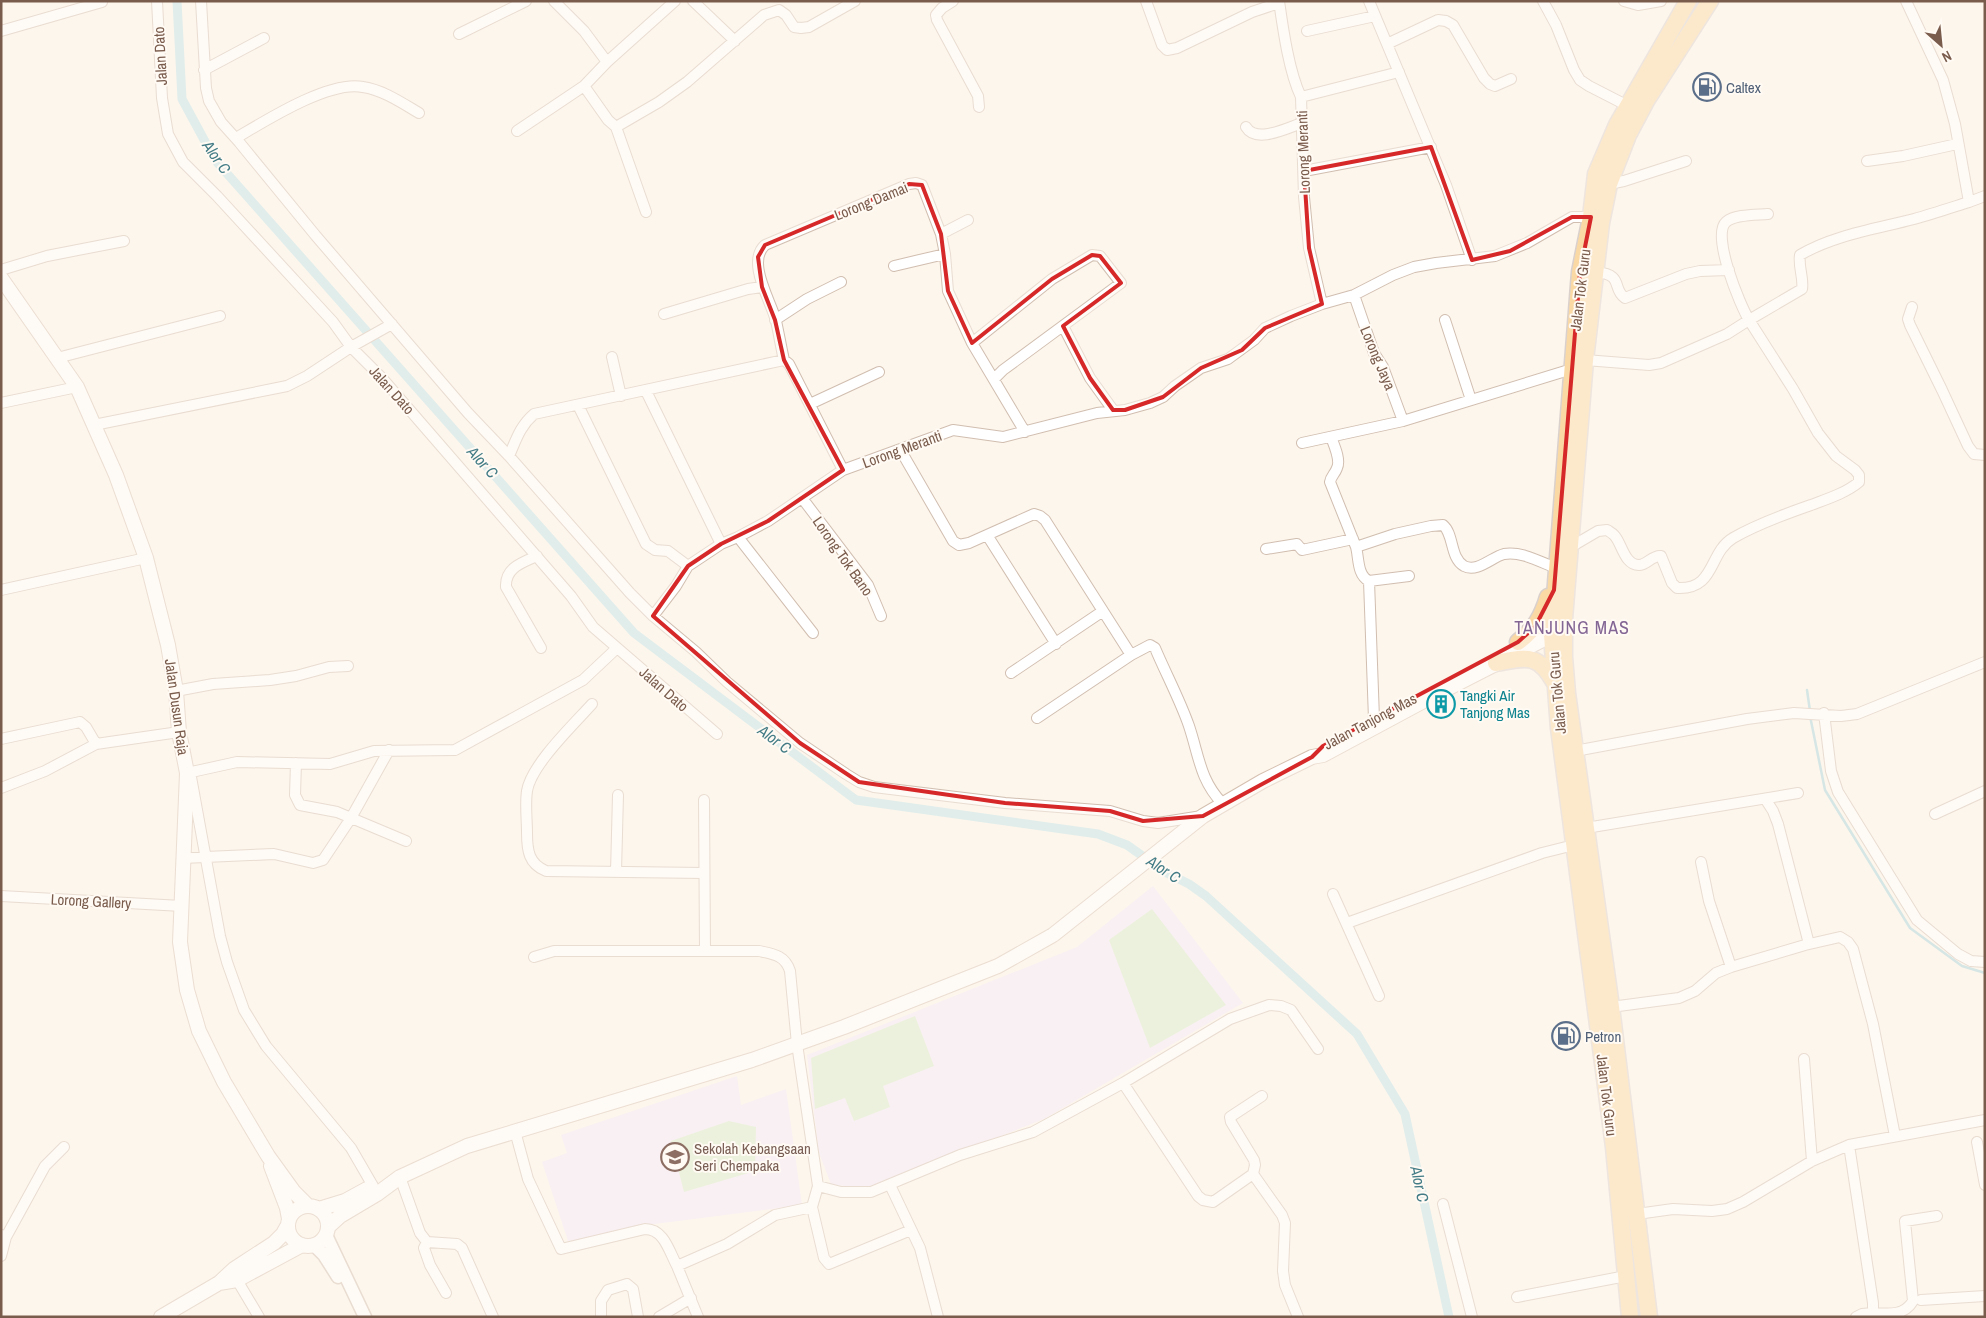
<svg xmlns="http://www.w3.org/2000/svg" width="1986" height="1318" font-family="'Archivo Narrow',sans-serif">
<style>
.education{fill:#f3e8fa}
.green{fill:#d8ecc9}
.lines{fill:none;stroke-linecap:round;stroke-linejoin:round}
.stream{stroke:#a5d3da;stroke-width:2.5}
.canal{stroke:#bfe3e8;stroke-width:9}
.minor-casing{stroke:#d1beb0;stroke-width:12}
.tertiary-casing{stroke:#d1beb0;stroke-width:15}
.secondary-casing{stroke:#d6c0b0;stroke-width:16}
.primary-casing{stroke:#dad1cd;stroke-width:19}
.minor{stroke:#fff;stroke-width:10}
.tertiary{stroke:#fff;stroke-width:12}
.secondary{stroke:#fff;stroke-width:14}
.primary{stroke:#fbd9a5;stroke-width:16}
.marked{fill:none;stroke:#d62828;stroke-width:4;stroke-linejoin:round}
.labels{text-anchor:middle;dominant-baseline:central;stroke-width:4;stroke-linejoin:round;paint-order:stroke}
.street-label{font-size:15px;fill:#7a5c4d;stroke:#fffaf3}
.service-label{font-size:15px;fill:#4e5e75;stroke:#fffaf3;text-anchor:start}
.culture-label{font-size:15px;fill:#0d838f;stroke:#fffaf3;text-anchor:start}
.education-label{font-size:15px;fill:#785e54;stroke:#fffaf3;text-anchor:start}
.water-label{font-size:16px;font-style:italic;fill:#437c86;stroke:#fffaf3}
.quarter-label{font-size:18px;letter-spacing:1px;fill:#846695;stroke:#fffaf3}
</style>
<rect width="100%" height="100%" fill="#fdf6ec"/>
<path class="education" d="M1153,886L1243,1003L1044,1119L872,1187L857,1188L831,1184L819,1153L807,1055L1077,947Z
M737,1076L741,1105L786,1089L802,1205L639,1226L569,1244L542,1162L567,1153L561,1135Z"/>
<path class="green" d="M1152,909L1226,1005L1150,1048L1109,940Z
M915,1016L934,1066L883,1086L890,1107L854,1121L845,1098L815,1109L811,1058Z
M729,1121L756,1127L755,1171L684,1192L671,1141Z"/>
<g class="lines">
<path class="stream" d="M1807,690L1810,711
M1810,716L1825,790L1910,928L1962,966L1985,973"/>
<path class="canal" d="M177,1L182,99L215,160L634,633L856,800L1098,834L1127,845L1165,872L1189,884L1206,896L1357,1034L1405,1114L1449,1317"/>
<defs>
<path id="minor" d="M157,1L162,98L168,134L183,162L217,196L333,322L351,347L382,378L571,596L593,627L717,734
M201,1L206,88L209,101L221,122L239,142L316,236L468,413L509,456L630,593L653,616L696,652L727,682L800,743L846,774L859,782L874,787L1005,803L1110,811L1143,821L1158,823L1202,816
M554,1L584,31L607,62L584,86L608,120L616,127L646,212
M693,1L735,41
M953,1L942,8L936,15L937,20L978,96L979,107
M1146,1L1162,45L1167,50L1177,48L1252,12L1279,3
M1279,1C1283,29 1289,72 1301,97L1304,197L1309,248L1322,304
M1369,1L1446,185L1472,260
M1543,1L1556,25L1574,70L1580,80L1589,86L1628,106
M1624,1L1638,5L1661,1
M1906,1L1943,80L1955,124L1969,202L1985,196
M1,31L102,2
M1307,31L1375,16
M459,34L526,1
M1387,44L1438,20L1446,21L1453,25L1484,78L1490,84L1495,86L1511,79
M607,62L675,1
M204,70L264,38
M1301,97L1399,72
M616,127L659,102L687,82L764,15L779,10L786,15L794,27L801,28L809,27L855,1
M1246,127C1256,144 1287,128 1302,123
M517,131L584,86
M236,138C265,121 329,80 363,87C383,90 402,103 419,113
M1867,161L1903,156L1957,144
M1304,171L1431,147
M1609,184L1624,181L1686,161
M1768,214C1756,215 1735,214 1726,222C1711,235 1740,305 1749,320L1802,289C1804,278 1798,267 1800,255C1834,235 1876,229 1914,219C1932,214 1950,208 1969,202
M941,234L968,220
M894,266L945,254
M1,270L47,256L124,241
M1596,272C1625,275 1611,288 1625,298L1686,274L1700,271L1729,270
M1354,295L1374,353L1383,367L1403,421
M1912,307L1908,319L1910,325L1942,390L1968,446L1974,454L1985,455
M664,314L748,289L762,287
M775,320L807,299L841,282
M1445,320L1471,400
M1063,326L1090,378L1113,410
M972,343L1052,279L1092,255L1100,256L1121,283L1003,370L994,379
M612,357L621,396
M57,358L220,316
M784,360C781,347 779,334 776,321C771,301 746,262 765,245L909,184L916,183L922,185L924,190L941,234L945,254L948,291L972,343L1025,432
M646,391L721,544
M1,403L77,387
M810,404L879,372
M578,405L646,544L655,550L668,551L688,566
M94,425L287,386L307,376L351,347L392,324
M1331,437C1334,445 1341,460 1337,468C1335,474 1331,476 1330,482L1356,547
M1302,443L1403,421L1572,369
M901,451L953,541L959,545L969,543L1034,514L1040,516L1045,520L1131,655
M509,456C516,440 520,426 534,414L784,360L789,364L843,470
M802,498L868,585L881,616
M987,535L1056,644
M738,537L813,633
M1569,548L1598,531L1607,530C1610,532 1612,533 1614,535C1622,543 1624,565 1639,565C1647,565 1652,555 1661,556L1672,583L1677,588C1716,590 1708,553 1733,538C1757,524 1785,514 1811,505C1827,499 1846,493 1859,482V475L1855,470L1836,456L1818,433L1793,389L1749,320L1727,334L1661,363L1649,365L1585,360
M1266,549L1297,544L1302,550L1353,539
M537,556C521,563 505,568 506,587L541,648
M1409,576L1369,581C1357,575 1359,558 1356,547L1395,534L1431,526L1443,525C1454,534 1450,558 1464,566C1477,573 1492,557 1504,554C1522,551 1540,562 1556,568
M1369,581L1374,719
M1,590L146,558
M653,616L676,586L688,566L721,544L738,537L768,521L843,470L953,430L1003,437L1097,413L1125,410L1150,403L1163,397L1175,386L1201,368L1228,359L1254,340L1265,328L1291,316L1322,304L1354,295L1393,275L1414,267L1436,263L1495,256L1527,243L1572,217H1591
M1011,673L1103,611
M176,691L213,684L270,680L296,676L329,667L348,666
M592,704C574,724 531,765 527,791C525,804 527,820 527,833C527,851 529,864 546,871L704,873
M1824,713L1831,771L1838,792L1917,920L1958,954L1971,961L1985,962
M1037,718L1131,655L1150,645L1155,648C1166,674 1180,700 1189,726C1199,756 1200,780 1222,803
M1,739L80,722L86,727L96,744
M1575,751L1747,719L1794,713L1841,716L1857,714L1985,662
M296,763L295,795L300,805L337,812L406,841
M187,773L237,762L330,764L374,751L455,750L583,680L617,648
M191,777L220,936L227,962L244,1010L266,1046L351,1148L373,1186
M1,788L45,771L96,744L179,732
M704,800L705,951
M1766,800L1773,811L1778,824L1809,944
M1935,814L1985,791
M1586,828L1798,793
M183,858L274,854L313,863L323,860L351,818L389,750
M1701,862L1709,901L1731,967
M616,872L618,795
M1333,894L1379,996
M1,896L182,906
M1347,923L1542,853L1574,845
M1611,1007L1679,998L1695,991L1716,973L1731,967L1805,945L1840,937L1848,942L1853,949L1873,1024L1895,1136
M1804,1059L1812,1161
M1123,1083L1198,1196L1203,1200L1213,1202L1253,1174L1255,1165L1254,1160L1231,1122L1230,1117L1262,1096
M515,1131L528,1179L561,1249L645,1229C664,1229 669,1251 677,1266L727,1244L775,1215L812,1207L818,1186L797,1044L790,971C785,955 773,954 759,951H554L534,957
M1977,1142L1985,1185
M1849,1145L1873,1303V1313L1862,1314L1856,1317
M1253,1174L1282,1215L1285,1223L1283,1271L1285,1285L1298,1317
M400,1177L420,1233L427,1242L457,1244L462,1248L493,1317
M890,1185L920,1248L938,1317
M818,1186L841,1192H871L960,1155L1033,1132L1123,1083L1230,1019L1269,1005L1281,1006L1291,1010L1318,1049
M1443,1204L1472,1317
M812,1207L824,1258L829,1264L911,1230
M1637,1214L1673,1209L1712,1211L1727,1209L1743,1202L1812,1161L1849,1145L1985,1120
M6,1237L45,1166L64,1147
M427,1242L424,1248L430,1265L446,1293
M1,1256L6,1237L2,1235
M677,1266L698,1317
M237,1280L259,1317
M1517,1297L1626,1276
M1921,1300L1985,1296
M1873,1313C1889,1314 1904,1316 1913,1301L1905,1221L1937,1216
M601,1317V1301L608,1290L627,1284L633,1289L638,1317
M659,1317L691,1298"/>
<path id="tertiary" d="M326,1235L365,1317
M314,1245L324,1255L338,1277"/>
<path id="secondary" d="M1,278L77,387L116,475L146,558L168,645L176,691L179,732L187,773L180,942L187,990L199,1031L224,1082L268,1156L294,1192L307,1205
M271,1166L287,1208L289,1219
M288 1226a20 20 0 1 1 40 0a20 20 0 1 1-40 0Z
M319,1209L345,1201L367,1189
M329,1226L340,1216L377,1194L400,1177L467,1146L752,1060L844,1027L998,966L1053,935L1203,816L1263,781L1312,757L1323,755L1431,697L1560,631
M219,1283L237,1280L302,1245
M161,1317L219,1283L234,1269L274,1243L283,1234L288,1225"/>
<path id="primary" d="M1518,642C1535,629 1542,617 1548,597
M1496,663C1527,657 1538,653 1555,683
M1630,1317L1614,1147L1559,728L1552,635L1580,272L1591,217L1596,174L1617,125L1688,1
M1649,1317L1611,1007L1567,693L1564,657V619L1585,360L1601,223L1609,184L1628,135L1646,101L1710,1"/>
</defs>
<use href="#minor" class="minor-casing"/>
<use href="#tertiary" class="tertiary-casing"/>
<use href="#secondary" class="secondary-casing"/>
<use href="#primary" class="primary-casing"/>
<use href="#minor" class="minor"/>
<use href="#tertiary" class="tertiary"/>
<use href="#secondary" class="secondary"/>
<use href="#primary" class="primary"/>
</g>
<path d="M0 0H1986V1318H0ZM1431,147L1472,260L1510,251L1572,217H1591L1580,272L1554,590L1535,627L1518,642L1323,746L1312,757L1203,816L1143,821L1110,811L1005,803L859,782L800,743L653,616L688,566L721,544L768,521L843,470L784,360L775,320L762,287L758,257L765,245L909,184L922,185L941,234L948,291L972,343L1052,279L1092,255L1100,256L1121,283L1063,326L1090,378L1113,410H1125L1163,397L1201,368L1242,350L1265,328L1322,304L1309,248L1304,171Z" fill="#fdf6ec" fill-opacity=".55" fill-rule="evenodd"/>
<path class="marked" d="M1431,147L1472,260L1510,251L1572,217H1591L1580,272L1554,590L1535,627L1518,642L1323,746L1312,757L1203,816L1143,821L1110,811L1005,803L859,782L800,743L653,616L688,566L721,544L768,521L843,470L784,360L775,320L762,287L758,257L765,245L909,184L922,185L941,234L948,291L972,343L1052,279L1092,255L1100,256L1121,283L1063,326L1090,378L1113,410H1125L1163,397L1201,368L1242,350L1265,328L1322,304L1309,248L1304,171Z"/>
<defs>
<symbol id="fuel-ring" viewBox="-11 -11 22 22"><circle r="9.5" fill="#fffaf3" stroke="#5c6f8a" stroke-width="1.5"/><path d="M-5.5-6h7V0h2V4h1.3V-2.5L3-4.5l.8-.8L6-3V5H2.5V1h-1V6h-7ZM-4.2-4.7v3.2H.2V-4.7Z" fill="#5c6f8a"/></symbol>
<symbol id="building-ring" viewBox="-11 -11 22 22"><circle r="9.5" fill="#fffaf3" stroke="#0f9aa8" stroke-width="1.5"/><path d="M-4-6H4V6H1V3H-1V6H-4ZM-2.5-4.3h1.7v1.8h-1.7ZM.8-4.3h1.7v1.8H.8ZM-2.5-1h1.7V.8h-1.7ZM.8-1h1.7V.8H.8Z" fill="#0f9aa8"/></symbol>
<symbol id="school-ring" viewBox="-11 -11 22 22"><circle r="9.5" fill="#fffaf3" stroke="#8d6e63" stroke-width="1.5"/><path d="M0-5L7-2L0 1L-7-2ZM-4 1L0 2.5L4 1V4Q0 6-4 4Z" fill="#8d6e63"/></symbol>
</defs>
<g fill-rule="evenodd">
<use href="#fuel-ring" x="1691" y="71" width="32" height="32"/>
<use href="#building-ring" x="1425" y="688" width="32" height="32"/>
<use href="#fuel-ring" x="1550" y="1020" width="32" height="32"/>
<use href="#school-ring" x="659" y="1141" width="32" height="32"/>
</g>
<g class="labels">
<g class="street-label">
<text transform="translate(160 56) rotate(-93)">Jalan Dato</text>
<text transform="translate(1303 152) rotate(-92)">Lorong Meranti</text>
<text transform="translate(871 201) rotate(-22)">Lorong Damai</text>
<text transform="translate(1580 290) rotate(-83)">Jalan Tok Guru</text>
<text transform="translate(1378 358) rotate(67)">Lorong Jaya</text>
<text transform="translate(392 390) rotate(48)">Jalan Dato</text>
<text transform="translate(902 449) rotate(-20)">Lorong Meranti</text>
<text transform="translate(843 556) rotate(55)">Lorong Tok Bano</text>
<text transform="translate(664 689) rotate(41)">Jalan Dato</text>
<text transform="translate(1557 693) rotate(-95)">Jalan Tok Guru</text>
<text transform="translate(177 707) rotate(82)">Jalan Dusun Raja</text>
<text transform="translate(1370 721) rotate(-28)">Jalan Tanjong Mas</text>
<text transform="translate(91 901) rotate(3)">Lorong Gallery</text>
<text transform="translate(1607 1095) rotate(83)">Jalan Tok Guru</text>
</g>
<g class="service-label">
<text x="1726" y="87">Caltex</text>
<text x="1585" y="1036">Petron</text>
</g>
<g class="culture-label">
<text x="1460" y="695">Tangki Air<tspan x="1460" dy="17">Tanjong Mas</tspan></text>
</g>
<g class="education-label">
<text x="694" y="1148">Sekolah Kebangsaan<tspan x="694" dy="17">Seri Chempaka</tspan></text>
</g>
<g class="water-label">
<text transform="translate(217 157) rotate(55)">Alor C</text>
<text transform="translate(483 462) rotate(48)">Alor C</text>
<text transform="translate(775 739) rotate(37)">Alor C</text>
<text transform="translate(1164 869) rotate(33)">Alor C</text>
<text transform="translate(1420 1184) rotate(78)">Alor C</text>
</g>
<g class="quarter-label">
<text x="1572" y="627">TANJUNG MAS</text>
</g>
</g>
<rect width="1986" height="1318" fill="none" stroke="#7a5c4d" stroke-width="5"/>
<g transform="translate(1941 45) rotate(153)" stroke="#fffaf3" stroke-width="4" paint-order="stroke">
<path d="M0-4L9 19L0 12L-9 19Z" fill="#7a5c4d"/>
<text y="-8" font-size="14" font-weight="bold" text-anchor="middle" fill="#7a5c4d">N</text>
</g>
</svg>
